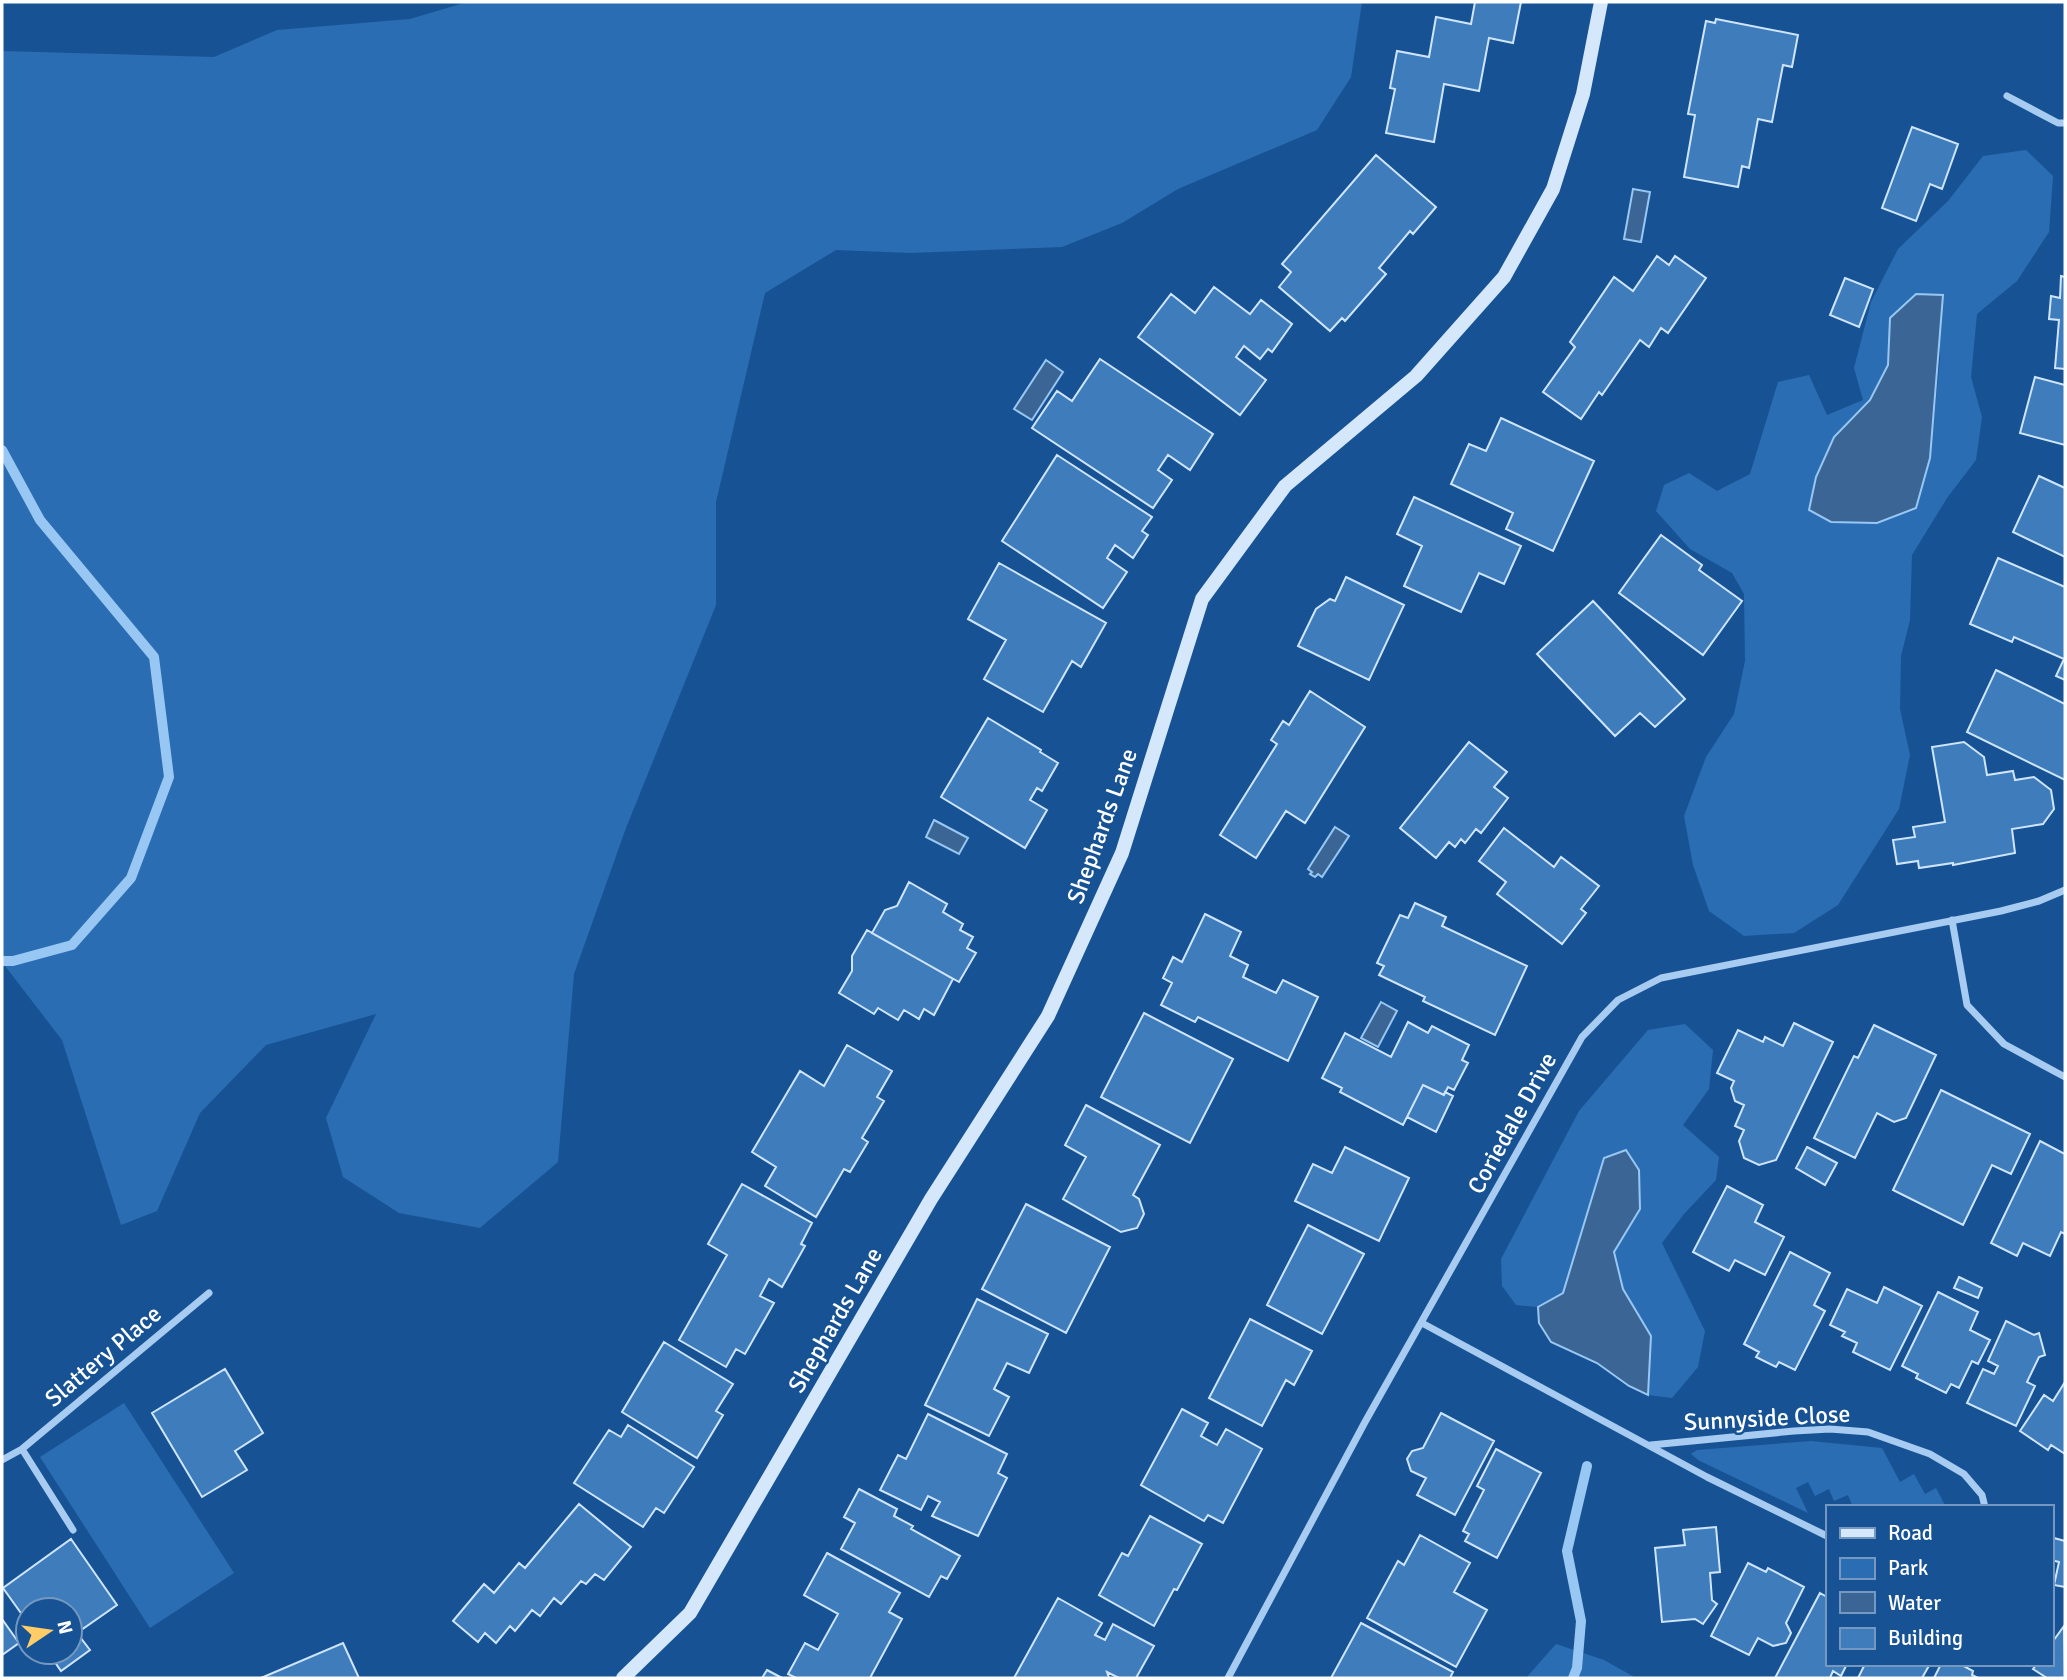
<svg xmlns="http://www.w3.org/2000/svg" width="2067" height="1680" font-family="Signika,sans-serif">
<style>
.green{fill:#2a6db3;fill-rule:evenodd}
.water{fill:#3a6594;stroke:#99c7f3;stroke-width:2}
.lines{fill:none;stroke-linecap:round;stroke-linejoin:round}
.stream{stroke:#99c7f3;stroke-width:10}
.building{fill:#3f7cbc;stroke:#cee5fc;stroke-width:2}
.street{stroke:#a7cbf1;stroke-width:7}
.secondary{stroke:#d5e7fb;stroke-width:14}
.labels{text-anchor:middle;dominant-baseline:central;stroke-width:5;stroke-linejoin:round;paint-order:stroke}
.street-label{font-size:24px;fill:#fff;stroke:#175394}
</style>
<rect width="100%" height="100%" fill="#175394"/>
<path class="green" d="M467,2H1362L1351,77L1317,130L1178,189L1122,223L1062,247L911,253L836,250L765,293L716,502V605L626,828L574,974L558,1162L480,1228L399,1213L343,1177L326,1118L376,1014L266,1045L200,1113L157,1211L121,1225L62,1040L2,962V51L214,57L277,30L410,19Z
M2026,150L2053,176L2049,232L2017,281L1977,314L1971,377L1982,417L1976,460L1947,498L1912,555L1910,620L1901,656L1900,709L1910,755L1899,809L1838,905L1794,933L1744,936L1709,911L1693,865L1684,816L1706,757L1734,714L1745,661L1744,594L1732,573L1690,549L1656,511L1664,485L1689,473L1717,491L1750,474L1778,382L1809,375L1827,415L1863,400L1854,368L1871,302L1898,249L1948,201L1983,156ZM1890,318L1940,334V358L1930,458L1916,508L1834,437L1870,400L1888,365Z
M1685,1024L1713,1050L1709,1089L1683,1125L1719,1157L1716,1180L1684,1214L1662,1243L1705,1331L1698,1367L1672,1398L1648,1395L1651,1336L1623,1289L1613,1251L1640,1209L1582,1236L1563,1293L1538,1307L1516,1305L1502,1286L1501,1259L1579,1111L1648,1030Z
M124,1403L234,1573L150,1628L40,1457Z
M1811,1441L1882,1448L1900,1482L1914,1474L1925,1494L1936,1488L1946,1507H1853L1848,1495L1834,1501L1829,1489L1815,1496L1808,1482L1796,1488L1808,1513L1698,1460L1691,1454L1697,1450Z
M1556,1644L1604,1660L1636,1678H1526Z"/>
<path class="water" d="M1633,189L1650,192L1641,242L1624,239Z
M1916,294L1943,295L1930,458L1916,508L1877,523L1831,522L1809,510L1816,477L1834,437L1870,400L1888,365L1890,318Z
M1046,360L1063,372L1032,420L1014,409Z
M934,820L968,838L959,854L926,837Z
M1335,827L1349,836L1322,877L1318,874L1315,877L1310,874L1312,872L1308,869Z
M1381,1002L1397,1011L1378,1047L1361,1038Z
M1626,1150L1639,1170L1640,1209L1614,1252L1623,1289L1651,1336L1648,1395L1629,1386L1597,1363L1551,1342L1539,1323L1538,1307L1563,1293L1604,1158Z"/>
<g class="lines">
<path class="stream" d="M2,450L40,520L154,657L169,777L131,878L72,945L13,961H2
M1573,1678L1577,1668L1581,1621L1567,1551L1587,1466"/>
</g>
<path class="building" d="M1475,2H1521L1513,43L1489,38L1479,91L1444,84L1434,142L1386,133L1395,89L1390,88L1397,51L1429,57L1436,17L1471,24Z
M1716,19L1798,35L1792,67L1783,65L1772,122L1758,119L1749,168L1742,166L1738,187L1684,177L1695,115L1688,114L1706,21L1715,23Z
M1912,127L1958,144L1942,189L1930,184L1916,221L1882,208Z
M1376,155L1436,207L1413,234L1410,231L1379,268L1386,274L1345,321L1342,318L1330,331L1279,287L1291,272L1282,264Z
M1657,256L1669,265L1675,256L1706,278L1668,333L1661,328L1649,347L1640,340L1602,395L1599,392L1581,419L1543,392L1575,347L1570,342L1614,277L1633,291Z
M2061,276L2065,277V369L2055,368L2059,320L2049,319L2051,296L2060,298Z
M1845,278L1873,289L1859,327L1830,315Z
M1214,287L1250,314L1261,300L1292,324L1272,352L1268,349L1260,359L1244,346L1236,357L1266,380L1240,415L1138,337L1171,294L1195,313Z
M1100,359L1213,434L1190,470L1168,455L1158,470L1172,480L1153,508L1032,428L1057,391L1072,401Z
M2035,377L2065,385V445L2020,433Z
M1501,418L1594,461L1553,551L1506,529L1513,513L1451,484L1469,444L1486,451Z
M1057,455L1152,517L1142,531L1148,535L1133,558L1115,545L1107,558L1127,572L1103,608L1002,541Z
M2039,476L2065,488V557L2013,532Z
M1414,497L1521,546L1504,584L1479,573L1461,612L1404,586L1422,546L1397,534Z
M1661,535L1702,565L1699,570L1742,601L1703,655L1619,593Z
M1998,558L2065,587V680L2056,676L2064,659L2014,637L2012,642L1970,624Z
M999,563L1106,623L1081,667L1072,661L1043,712L984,679L1006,640L968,619Z
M1346,577L1404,605L1369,680L1298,646L1316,609L1330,599L1335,601Z
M1593,601L1685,699L1655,727L1640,713L1615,736L1537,654Z
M1996,670L2065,704V780L1967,732Z
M1310,691L1365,727L1305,823L1286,811L1256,858L1220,835L1277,744L1271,740L1283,721L1289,725Z
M988,718L1041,750L1040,752L1058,763L1042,791L1037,788L1030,800L1047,810L1025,848L941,797Z
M1469,742L1507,772L1494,787L1508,798L1481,833L1476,829L1465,843L1461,839L1455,847L1449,842L1436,858L1400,828Z
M1964,742L1984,757L1987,775L2013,771L2015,780L2034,777L2051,790L2054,809L2043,824L2012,829L2015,853L1953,865V863L1919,868L1918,861L1897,864L1893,840L1915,837L1913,827L1945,822L1932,747Z
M1504,828L1554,867L1561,857L1599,886L1581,909L1586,913L1562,944L1497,894L1506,882L1479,861Z
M909,882L947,904L943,912L963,924L960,930L973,937L967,948L976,953L959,982L872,933L885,910L897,906Z
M1415,903L1446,917L1442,926L1527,966L1495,1035L1423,1001L1425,997L1379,975L1384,966L1377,963L1400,915L1408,918Z
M1205,914L1241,932L1230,956L1248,965L1243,977L1276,993L1283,980L1318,997L1288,1061L1198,1017L1195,1022L1161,1005L1172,983L1163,978L1173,957L1182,962Z
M867,930L953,979L934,1015L924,1009L919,1019L904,1010L898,1020L878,1008L874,1014L839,993L852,971V956Z
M1144,1013L1233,1059L1190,1143L1101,1097Z
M1408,1022L1428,1033L1432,1026L1469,1045L1462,1060L1468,1063L1454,1090L1448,1087L1444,1095L1423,1085L1403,1125L1340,1092L1342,1088L1322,1078L1345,1033L1391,1057Z
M1794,1023L1833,1042L1776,1160L1759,1165L1744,1158L1739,1141L1744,1130L1735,1126L1744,1105L1735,1101L1731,1088L1734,1081L1717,1073L1738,1030L1763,1042L1765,1037L1783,1046Z
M1874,1025L1936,1055L1906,1118L1894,1122L1877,1113L1855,1158L1814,1138L1854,1056L1858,1058Z
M847,1045L892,1071L877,1097L884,1101L862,1138L868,1142L850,1172L844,1169L816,1217L765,1186L776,1167L752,1152L800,1071L824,1086Z
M1423,1085L1444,1095L1445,1092L1453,1096L1436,1132L1407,1117Z
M1941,1090L2030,1134L2011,1174L1992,1165L1963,1225L1893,1190Z
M1086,1105L1160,1145L1133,1195L1139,1199L1144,1214L1137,1228L1121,1232L1063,1199L1086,1157L1065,1145Z
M2040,1141L2065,1154V1234L2061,1232L2050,1256L2023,1243L2017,1256L1991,1243Z
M1345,1147L1409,1178L1379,1241L1295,1201L1313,1164L1332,1173Z
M1807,1147L1837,1163L1825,1185L1796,1168Z
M742,1184L812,1223L801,1244L805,1246L782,1287L769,1279L760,1296L774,1303L745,1354L736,1349L726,1367L679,1340L727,1255L708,1244Z
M1727,1186L1763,1205L1755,1222L1784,1237L1765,1275L1735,1260L1729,1271L1693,1252Z
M1026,1204L1110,1247L1066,1333L982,1289Z
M1308,1225L1364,1254L1322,1334L1267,1305Z
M1790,1252L1830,1273L1814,1305L1825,1311L1795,1370L1779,1362L1776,1367L1756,1357L1759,1352L1744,1344Z
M1959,1277L1982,1288L1978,1298L1954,1288Z
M1884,1287L1922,1306L1890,1370L1853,1352L1857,1343L1842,1336L1845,1332L1830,1325L1847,1289L1877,1303Z
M1938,1292L1978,1312L1970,1330L1990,1340L1978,1364L1972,1361L1959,1388L1951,1384L1946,1393L1916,1378L1918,1374L1902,1366Z
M977,1299L1048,1334L1029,1373L1007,1363L994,1389L1009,1397L989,1436L925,1405Z
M1250,1319L1312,1351L1294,1385L1286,1380L1262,1426L1209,1398Z
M2006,1321L2034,1335L2039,1333L2045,1355L2039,1357L2027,1382L2035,1386L2016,1426L1967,1403L1983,1369L1994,1374L1998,1366L1988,1361Z
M664,1342L733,1384L716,1411L723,1415L697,1458L622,1412Z
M225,1369L263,1433L235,1451L247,1470L202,1497L152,1413Z
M2065,1382V1454L2051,1445L2048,1450L2020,1431L2044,1395L2053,1401Z
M1182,1409L1208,1423L1201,1436L1217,1445L1226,1429L1262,1449L1223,1523L1208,1515L1204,1521L1141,1485Z
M1441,1413L1494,1441L1455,1515L1417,1495L1426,1478L1411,1471L1407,1459L1412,1451L1423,1448Z
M928,1414L1007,1454L998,1473L1007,1478L978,1536L932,1516L940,1502L928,1496L921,1510L880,1490L898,1455L906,1459Z
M628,1425L694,1467L664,1513L656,1508L643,1527L574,1483L609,1430L621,1437Z
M1496,1449L1541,1473L1497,1558L1465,1541L1469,1534L1463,1531L1484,1490L1477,1486Z
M859,1489L897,1509L894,1516L913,1526L911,1529L960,1556L947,1579L941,1576L929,1597L841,1549L855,1523L844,1517Z
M579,1504L631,1547L604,1580L595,1574L586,1584L581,1581L561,1604L554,1598L540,1616L532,1610L515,1631L510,1626L496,1643L485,1633L478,1642L453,1621L484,1584L494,1593L519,1563L525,1568Z
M1150,1516L1202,1544L1177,1590L1174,1589L1154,1626L1099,1595L1122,1553L1128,1556Z
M1716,1527L1720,1572L1710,1573L1712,1600L1717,1604L1703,1624L1695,1619L1662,1622L1655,1548L1685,1545L1683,1530Z
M1420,1535L1470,1563L1454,1592L1487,1610L1456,1667L1367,1618L1398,1561L1404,1565Z
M2054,1538L2065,1541V1587L2054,1585L2059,1562L2051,1560Z
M71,1539L117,1605L77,1633L90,1650L61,1671L48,1652H70V1610H28V1623L3,1588Z
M827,1553L900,1593L889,1612L902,1619L870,1678H796L788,1674L805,1643L818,1650L838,1614L804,1595Z
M1748,1563L1766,1572L1768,1568L1804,1587L1786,1623L1791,1633L1786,1643L1773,1646L1758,1638L1749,1655L1711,1636Z
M1820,1593L1827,1597V1664H1847L1841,1676L1833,1671L1830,1678H1775Z
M1058,1598L1102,1623L1095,1635L1105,1640L1113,1624L1154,1646L1136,1678H1119L1107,1672L1109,1678H1014Z
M2,1619L19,1643L2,1655Z
M1361,1623L1453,1672L1450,1678H1331Z
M2064,1626L2065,1678H2047L2033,1669L2037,1664H2051V1644Z
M343,1643L359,1678H261Z
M1865,1664H1930L1922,1678H1858Z
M1941,1664H1960L1973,1671L1972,1675L1978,1678H1934Z
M767,1670L782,1678H762Z"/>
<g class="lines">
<path class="street" d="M2007,96L2058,123H2065
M1952,920L1967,1005L2004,1044L2065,1077
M1422,1323L1707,1477L1827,1536
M1651,1445L1794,1431L1830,1429L1868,1432L1930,1454L1964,1474L1982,1495L1985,1507
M22,1449L73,1530
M2,1460L22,1449L209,1293
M1228,1678L1365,1422L1582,1037L1618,1000L1661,978L2001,911L2039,901L2065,890"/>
<path class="secondary" d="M623,1678L690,1613L931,1199L1048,1016L1122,853L1202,599L1285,486L1416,376L1504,277L1553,189L1583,94L1601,2"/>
</g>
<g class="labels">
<g class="street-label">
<text transform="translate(1102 826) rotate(-70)">Shephards Lane</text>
<text transform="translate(1512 1123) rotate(-61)">Coriedale Drive</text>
<text transform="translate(835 1320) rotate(-60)">Shephards Lane</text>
<text transform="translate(103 1356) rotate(-40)">Slattery Place</text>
<text transform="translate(1767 1418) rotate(-3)">Sunnyside Close</text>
</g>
</g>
<rect width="2067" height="1680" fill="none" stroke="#ffffff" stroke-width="7"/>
<rect x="1826" y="1505" width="228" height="161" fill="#175394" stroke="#7498bf" stroke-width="2"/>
<rect x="1840" y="1528" width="35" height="10" fill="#d5e7fb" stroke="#7498bf" stroke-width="2"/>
<text x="1888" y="1540" font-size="21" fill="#ffffff">Road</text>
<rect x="1840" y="1558" width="35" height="21" fill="#2a6db3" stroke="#7498bf" stroke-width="2"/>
<text x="1888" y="1575" font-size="21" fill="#ffffff">Park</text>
<rect x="1840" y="1592" width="35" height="21" fill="#3a6594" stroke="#7498bf" stroke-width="2"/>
<text x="1888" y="1610" font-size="21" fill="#ffffff">Water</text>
<rect x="1840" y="1628" width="35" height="21" fill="#3f7cbc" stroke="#7498bf" stroke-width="2"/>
<text x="1888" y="1645" font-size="21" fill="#ffffff">Building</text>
<g transform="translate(49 1631) rotate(77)"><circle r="33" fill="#175394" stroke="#7498bf" stroke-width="2"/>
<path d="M0-5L12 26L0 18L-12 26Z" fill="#ffcd67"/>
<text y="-10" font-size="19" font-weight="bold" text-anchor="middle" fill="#ffffff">N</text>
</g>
</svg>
